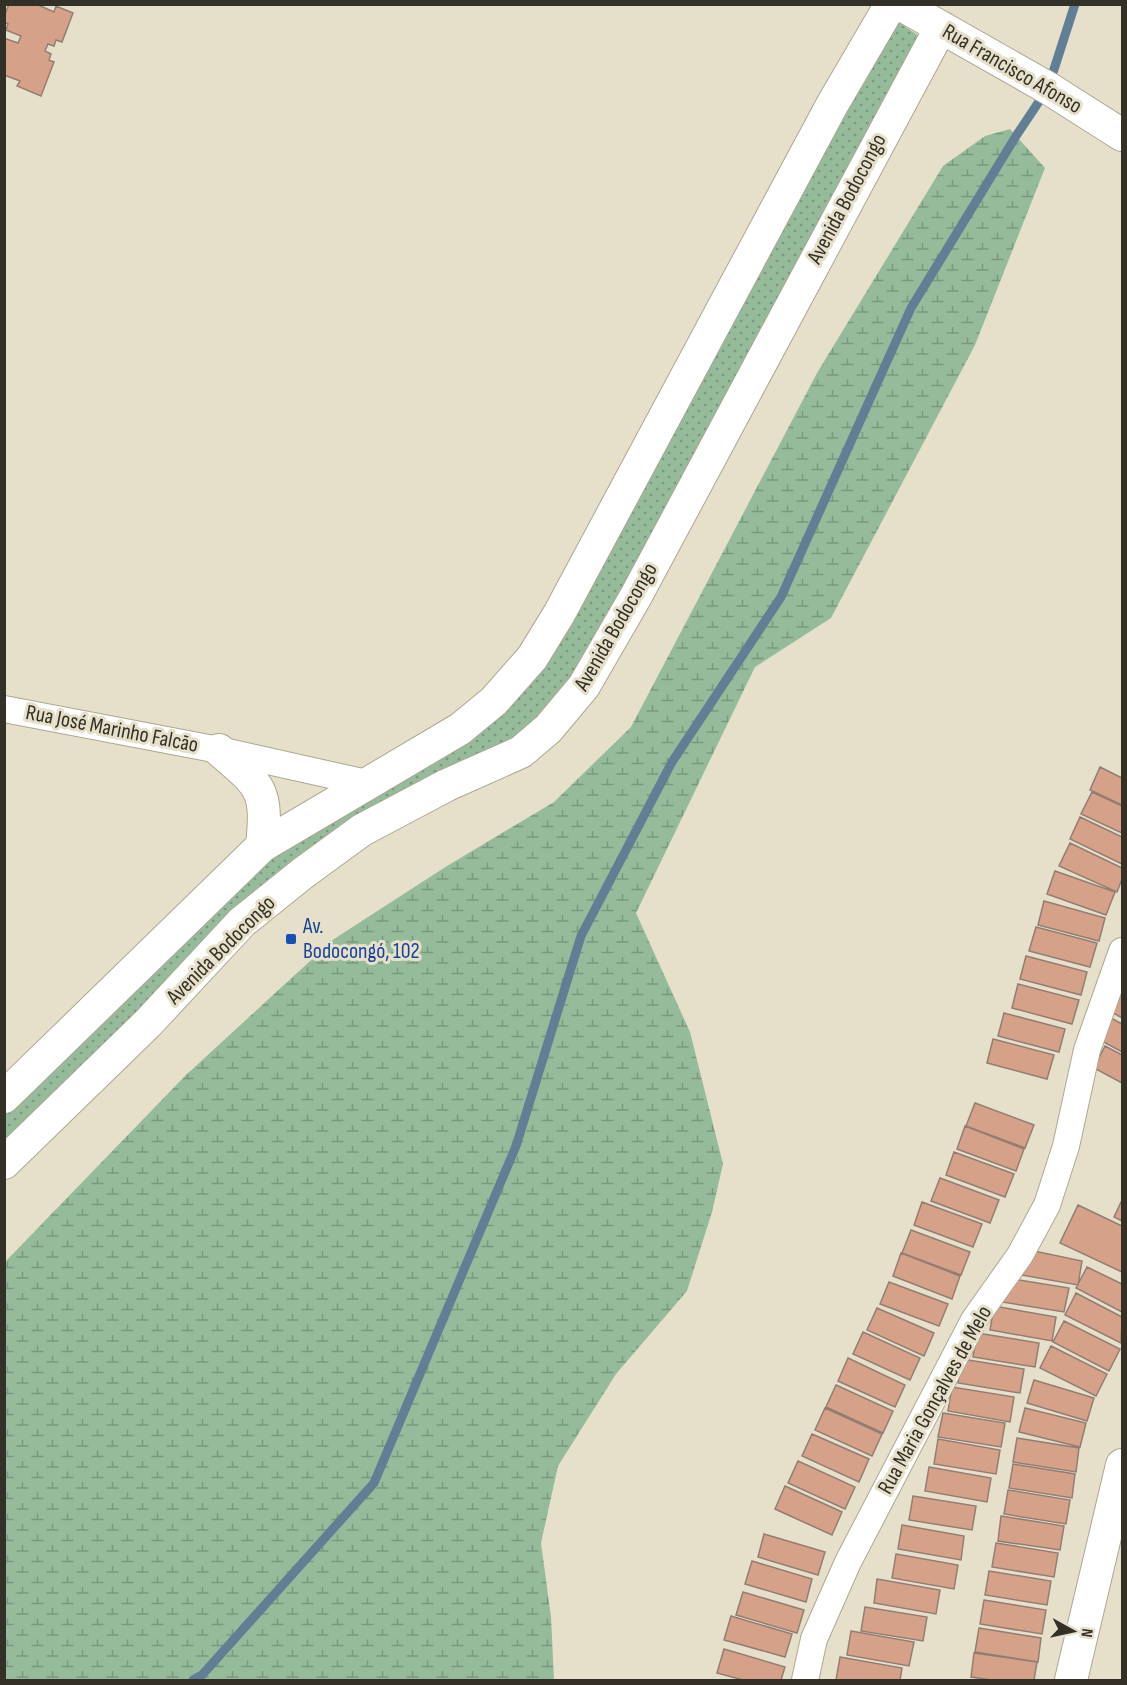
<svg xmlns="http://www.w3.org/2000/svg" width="1127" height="1685" font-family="'Sofia Sans Condensed',sans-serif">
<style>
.grass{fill:url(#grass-dots)}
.wetland{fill:url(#wetland-marsh)}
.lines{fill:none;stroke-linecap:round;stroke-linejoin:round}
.stream{stroke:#617e94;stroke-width:9}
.building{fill:#d5a289;stroke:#937d73;stroke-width:1.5}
.minor-casing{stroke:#ada792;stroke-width:28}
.tertiary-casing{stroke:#ada792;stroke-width:34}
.minor{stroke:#fff;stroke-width:26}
.tertiary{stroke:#fff;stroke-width:32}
.transit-dot{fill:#1a4fb4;stroke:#e6e0ca;stroke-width:2}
.labels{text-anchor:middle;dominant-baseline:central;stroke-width:6;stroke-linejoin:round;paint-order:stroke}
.street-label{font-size:22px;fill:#323027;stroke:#e6e0ca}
.transit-label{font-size:22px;fill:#164399;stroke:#e6e0ca;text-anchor:start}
</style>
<defs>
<pattern id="grass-dots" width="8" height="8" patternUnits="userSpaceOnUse" patternTransform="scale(1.5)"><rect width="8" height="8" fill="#95bb9b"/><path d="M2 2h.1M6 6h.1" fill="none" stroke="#7a987e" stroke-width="1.8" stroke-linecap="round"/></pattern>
<pattern id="wetland-marsh" width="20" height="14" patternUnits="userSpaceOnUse" patternTransform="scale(1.5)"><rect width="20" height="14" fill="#95bb9b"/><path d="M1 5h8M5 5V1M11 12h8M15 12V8" fill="none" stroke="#7a987e"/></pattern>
</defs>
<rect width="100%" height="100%" fill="#e6e0ca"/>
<path class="grass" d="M895,20L919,36L581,670L523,734L355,821L5,1149L4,1111L268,852L488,724L526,690L563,633Z"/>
<path class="wetland" d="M1010,129L1045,168L975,345L831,618L755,667L636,913L690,1032L723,1164L712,1212L687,1291L616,1374L558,1466L541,1543L551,1617L554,1680H5V1262L186,1075L334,939L447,866L554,802L631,727L817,373L943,166L985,136Z"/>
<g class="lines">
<path class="stream" d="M193,1680L202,1675L374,1483L516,1146L581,936L672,762L781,597L911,308L1016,136L1048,88L1075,4"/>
</g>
<path class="building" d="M9,4H36L54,12L56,6L73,13L62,42L56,40L54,46L48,44L45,51L51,54L49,60L54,62L41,96L17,86L20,81L4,75V38L18,43L21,36L6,30L8,24L4,22V17Z
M1100,767L1122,778V805L1090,790Z
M1092,792L1122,806V833L1081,814Z
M1080,817L1122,837V864L1070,839Z
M1070,843L1122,868V879L1117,892L1059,866Z
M1055,871L1115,892L1106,915L1047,894Z
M1044,901L1105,918L1099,941L1038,925Z
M1036,927L1097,943L1090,967L1029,951Z
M1026,956L1087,972L1081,995L1020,979Z
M1018,984L1079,1000L1072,1024L1012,1008Z
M1121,989L1122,990V1018L1110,1011Z
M1004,1013L1065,1029L1059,1052L998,1036Z
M1111,1018L1122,1024V1052L1100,1040Z
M993,1039L1054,1055L1047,1079L987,1063Z
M1105,1046L1122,1055V1083L1094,1068Z
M975,1103L1034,1125L1025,1148L966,1126Z
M965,1126L1024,1149L1016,1171L957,1149Z
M954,1152L1014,1174L1005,1197L946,1175Z
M940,1178L999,1200L990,1223L931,1201Z
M1122,1200V1221L1114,1217Z
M922,1202L982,1224L973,1247L914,1225Z
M1078,1205L1122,1226V1272L1060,1243Z
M911,1230L970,1252L961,1275L902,1253Z
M1034,1251L1082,1261L1078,1285L1016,1274Z
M901,1253L960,1276L952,1299L893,1276Z
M1087,1267L1122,1284V1312L1076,1288Z
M1007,1278L1069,1288L1064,1312L1002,1302Z
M889,1282L948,1304L939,1326L880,1304Z
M1076,1293L1122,1317L1121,1343L1065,1315Z
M994,1306L1056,1317L1052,1341L990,1330Z
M877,1308L934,1333L924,1356L867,1330Z
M1064,1321L1120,1349L1109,1371L1053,1342Z
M863,1332L920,1358L910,1380L853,1354Z
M977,1333L1039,1343L1035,1367L973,1357Z
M1051,1346L1107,1374L1096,1396L1040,1368Z
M848,1358L905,1385L895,1407L838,1381Z
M962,1359L1024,1369L1020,1393L958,1383Z
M1034,1380L1094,1398L1087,1421L1027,1403Z
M836,1385L893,1411L883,1433L826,1407Z
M952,1387L1014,1397L1010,1422L948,1411Z
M825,1408L882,1434L872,1456L815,1430Z
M1025,1408L1086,1423L1080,1447L1019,1432Z
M943,1413L1005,1423L1001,1447L938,1437Z
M812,1434L869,1459L859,1482L802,1456Z
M1017,1438L1079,1448L1076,1472L1013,1462Z
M938,1439L1000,1450L996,1474L934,1464Z
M798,1461L855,1487L845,1509L788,1483Z
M1013,1464L1075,1474L1072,1498L1009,1488Z
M929,1467L991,1478L987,1502L925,1491Z
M785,1486L842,1512L832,1535L775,1509Z
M1008,1490L1070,1500L1066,1524L1004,1514Z
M913,1496L976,1506L972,1530L909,1520Z
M1001,1516L1064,1526L1060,1550L998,1541Z
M902,1525L964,1536L961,1560L898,1549Z
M764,1534L825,1552L818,1575L758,1557Z
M996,1543L1058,1553L1054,1577L992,1567Z
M896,1554L958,1565L954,1589L892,1578Z
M752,1561L812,1579L806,1602L745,1584Z
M989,1571L1051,1581L1047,1605L985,1595Z
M877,1579L940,1590L936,1614L874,1603Z
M743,1592L804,1610L797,1633L736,1615Z
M984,1600L1046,1610L1042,1634L980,1624Z
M865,1607L927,1617L923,1641L861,1631Z
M731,1616L792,1634L785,1657L724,1640Z
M979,1628L1041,1638L1038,1662L975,1652Z
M851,1631L914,1642L909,1666L847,1655Z
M724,1649L785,1667L781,1680H743L717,1673Z
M974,1653L1037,1662L1034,1680H992L971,1677Z
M840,1657L902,1668L900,1680H836Z"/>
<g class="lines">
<defs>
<path id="minor" d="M4,709L219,750L371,784
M805,1680L814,1639L848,1562L974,1320L1020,1255L1047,1205L1066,1146L1087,1050L1122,951"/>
<path id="tertiary" d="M900,4L1048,88L1122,135
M219,750C261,786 268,789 262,846
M4,1097L262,846L460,729L494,701L532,658L559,614L832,105L891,4
M4,1163L149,1022L242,922L303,873L362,830L447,785L521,752L548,729L584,686L636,596L941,27
M1071,1680L1122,1465"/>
</defs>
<use href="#minor" class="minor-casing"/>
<use href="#tertiary" class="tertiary-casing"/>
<use href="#minor" class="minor"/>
<use href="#tertiary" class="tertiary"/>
</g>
<rect class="transit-dot" x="285" y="933" width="12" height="12" rx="3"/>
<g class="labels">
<g class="street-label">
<text transform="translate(1012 69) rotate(30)">Rua Francisco Afonso</text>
<text transform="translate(847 199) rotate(-62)">Avenida Bodocongo</text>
<text transform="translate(616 627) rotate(-60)">Avenida Bodocongo</text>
<text transform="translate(112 729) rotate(11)">Rua José Marinho Falcão</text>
<text transform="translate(221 950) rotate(-45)">Avenida Bodocongo</text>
<text transform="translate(935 1400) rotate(-61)">Rua Maria Gonçalves de Melo</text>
</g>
<g class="transit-label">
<text x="303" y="926">Av.<tspan x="303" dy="25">Bodocongó, 102</tspan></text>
</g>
</g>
<rect width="1127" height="1685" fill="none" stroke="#323027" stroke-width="12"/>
<g transform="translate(1073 1631) rotate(98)" stroke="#e6e0ca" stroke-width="4.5" paint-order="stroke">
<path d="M0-4.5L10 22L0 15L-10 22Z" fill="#323027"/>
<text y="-9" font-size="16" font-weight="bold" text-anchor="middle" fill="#323027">N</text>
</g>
</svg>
